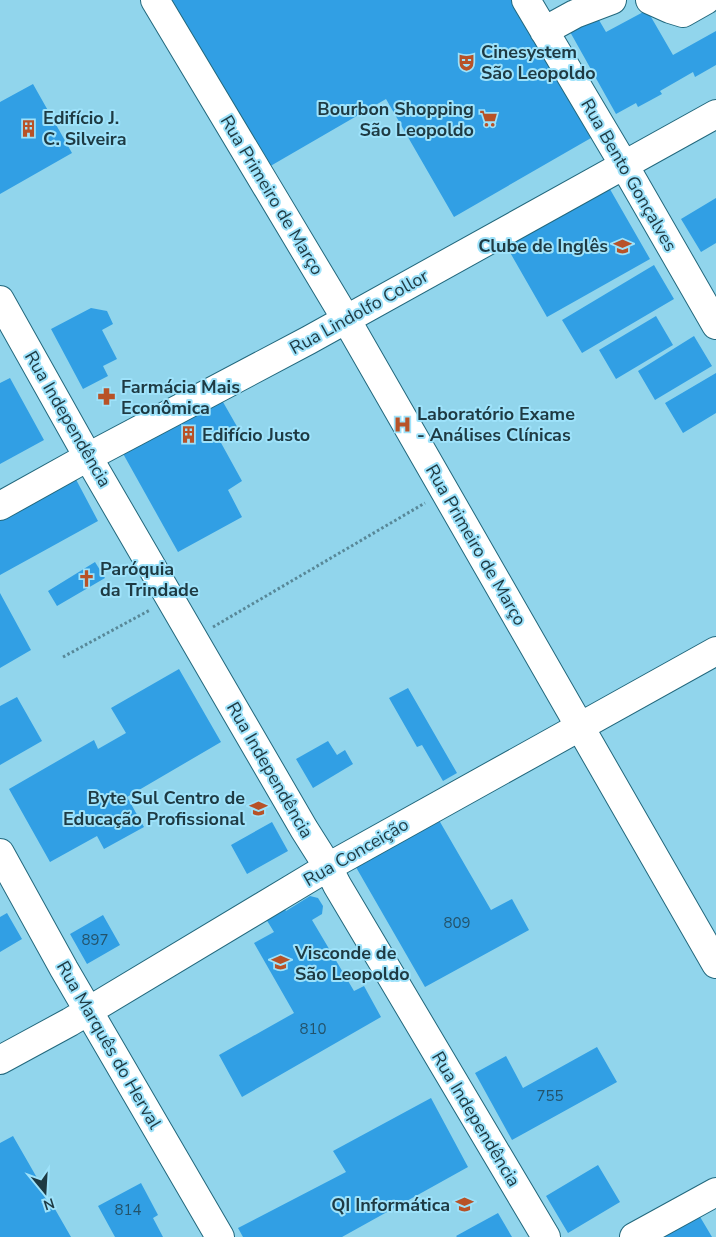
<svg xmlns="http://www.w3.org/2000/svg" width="716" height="1237" font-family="'Nunito Sans',sans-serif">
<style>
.building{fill:#319fe4}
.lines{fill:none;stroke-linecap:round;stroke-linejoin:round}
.minor-casing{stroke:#22687d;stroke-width:30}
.path{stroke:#588898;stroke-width:3;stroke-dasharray:2.5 2.5;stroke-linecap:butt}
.minor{stroke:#fff;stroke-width:28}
.labels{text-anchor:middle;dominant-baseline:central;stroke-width:4;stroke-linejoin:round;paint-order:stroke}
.number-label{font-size:15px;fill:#23536b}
.poi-label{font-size:18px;font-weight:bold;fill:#1e3a43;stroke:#9ee2fa;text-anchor:start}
.street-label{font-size:18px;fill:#1e3a43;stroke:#9ee2fa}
</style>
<rect width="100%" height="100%" fill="#91d5ec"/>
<path class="building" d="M171,0H511L591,138L454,217L386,99L267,168Z
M647,10L673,55L716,31V65L695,77L693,72L660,91L662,94L651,100L638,107L636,103L616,114L569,30L596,15L606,32Z
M33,84L72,153L0,194V102Z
M607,184L650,259L547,317L504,242Z
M716,198V243L701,252L681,219Z
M654,265L674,299L582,353L562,320Z
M91,308L107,311L113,324L102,330L117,359L103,366L108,376L83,389L51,329Z
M656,316L673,345L616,379L599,350Z
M694,336L712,366L655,400L638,371Z
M716,373V413L683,433L665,403Z
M10,378L44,440L0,464V383Z
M219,395L239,430L220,441L242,481L228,490L242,517L178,552L121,450Z
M71,470L98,521L0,575V509Z
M95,562L105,578L57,606L48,591Z
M0,593L31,650L0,668Z
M179,669L221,742L127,797L144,827L104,849L97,836L50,862L9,789L94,740L98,749L126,733L111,708Z
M408,688L457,773L443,781L422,745L417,747L389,698Z
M17,697L42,741L0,765V706Z
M328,741L337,755L345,750L353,764L313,788L296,759Z
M436,815L491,910L512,899L529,930L425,987L353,862Z
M272,822L288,851L247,874L231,845Z
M310,896L318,898L323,906L322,914L312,920L354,991L364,986L381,1017L242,1097L219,1055L294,1013L254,943L274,932L266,919L284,908L286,911Z
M7,913L22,939L0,952V917Z
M103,915L120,945L87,964L70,934Z
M597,1047L617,1082L512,1140L475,1073L506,1056L523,1088Z
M431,1098L468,1167L342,1237H243L238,1228L346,1172L333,1151Z
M13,1136L71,1237H0V1143Z
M598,1165L620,1202L568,1233L546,1196Z
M141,1183L158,1215L153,1218L163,1237H115L98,1206Z
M696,1210L712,1237H648Z
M498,1213L512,1237H457L456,1236Z"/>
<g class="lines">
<defs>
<path id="minor" d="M155,0L346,319L716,964
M526,0L624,165L716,325
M650,0L670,9L683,13L706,0
M544,31L575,14L612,0
M0,300L88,457L304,829L328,867L337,885L546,1237
M0,506L88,457L309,340L716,114
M0,853L64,969L220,1237
M0,1060L70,1022L328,867L716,651
M634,1237L716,1192"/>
</defs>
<use href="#minor" class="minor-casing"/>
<path class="path" d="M213,627L425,503
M63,657L150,610"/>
<use href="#minor" class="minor"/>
</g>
<defs>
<symbol id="theatre-bare" viewBox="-9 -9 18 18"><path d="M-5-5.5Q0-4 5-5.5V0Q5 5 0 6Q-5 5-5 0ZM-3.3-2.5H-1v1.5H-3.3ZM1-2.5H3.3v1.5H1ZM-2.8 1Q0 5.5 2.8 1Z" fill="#b85227" stroke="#9ee2fa" stroke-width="2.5" paint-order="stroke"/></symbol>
<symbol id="supermarket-bare" viewBox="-9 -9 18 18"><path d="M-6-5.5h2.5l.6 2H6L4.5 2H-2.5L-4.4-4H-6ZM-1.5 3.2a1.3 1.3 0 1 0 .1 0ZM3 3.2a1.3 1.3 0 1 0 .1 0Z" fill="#b85227" stroke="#9ee2fa" stroke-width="2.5" paint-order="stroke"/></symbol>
<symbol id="building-bare" viewBox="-9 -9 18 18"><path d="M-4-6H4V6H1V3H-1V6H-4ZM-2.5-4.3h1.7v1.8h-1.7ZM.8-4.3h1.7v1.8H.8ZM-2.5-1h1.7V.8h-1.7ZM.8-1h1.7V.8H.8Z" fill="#b85227" stroke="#9ee2fa" stroke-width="2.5" paint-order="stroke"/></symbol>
<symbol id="school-bare" viewBox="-9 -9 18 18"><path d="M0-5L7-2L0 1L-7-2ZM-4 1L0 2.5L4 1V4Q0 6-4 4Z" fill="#b85227" stroke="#9ee2fa" stroke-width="2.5" paint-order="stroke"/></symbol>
<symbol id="pharmacy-bare" viewBox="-9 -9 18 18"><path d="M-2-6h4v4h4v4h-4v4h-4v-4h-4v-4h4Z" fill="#b85227" stroke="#9ee2fa" stroke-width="2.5" paint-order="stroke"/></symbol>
<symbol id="hospital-bare" viewBox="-9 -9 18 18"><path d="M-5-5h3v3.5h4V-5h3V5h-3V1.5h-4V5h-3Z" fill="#b85227" stroke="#9ee2fa" stroke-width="2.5" paint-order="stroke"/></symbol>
<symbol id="church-bare" viewBox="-9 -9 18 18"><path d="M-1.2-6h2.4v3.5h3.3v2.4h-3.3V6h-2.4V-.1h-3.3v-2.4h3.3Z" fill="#b85227" stroke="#9ee2fa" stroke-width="2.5" paint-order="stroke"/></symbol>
</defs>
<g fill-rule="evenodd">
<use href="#theatre-bare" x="454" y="50" width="25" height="25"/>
<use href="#supermarket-bare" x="476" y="106" width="25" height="25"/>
<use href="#building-bare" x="16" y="116" width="25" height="25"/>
<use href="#school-bare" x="610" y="234" width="25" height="25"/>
<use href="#pharmacy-bare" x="94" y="384" width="25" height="25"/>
<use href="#hospital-bare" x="390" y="412" width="25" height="25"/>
<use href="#building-bare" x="176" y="422" width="25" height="25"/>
<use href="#church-bare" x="74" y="566" width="25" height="25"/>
<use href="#school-bare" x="246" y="796" width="25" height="25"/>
<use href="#school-bare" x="268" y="950" width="25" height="25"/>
<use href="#school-bare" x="452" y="1192" width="25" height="25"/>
</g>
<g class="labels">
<g class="number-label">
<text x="457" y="923">809</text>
<text x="95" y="940">897</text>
<text x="313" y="1029">810</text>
<text x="550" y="1096">755</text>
<text x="128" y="1210">814</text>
</g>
<g class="poi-label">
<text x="481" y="52">Cinesystem<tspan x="481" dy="21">São Leopoldo</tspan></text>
<text x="474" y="109" text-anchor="end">Bourbon Shopping<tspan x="474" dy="21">São Leopoldo</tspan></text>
<text x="43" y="118">Edifício J.<tspan x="43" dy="21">C. Silveira</tspan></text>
<text x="608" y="246" text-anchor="end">Clube de Inglês</text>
<text x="121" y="387">Farmácia Mais<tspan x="121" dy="21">Econômica</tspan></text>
<text x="417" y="414">Laboratório Exame<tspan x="417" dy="21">- Análises Clínicas</tspan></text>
<text x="202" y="435">Edifício Justo</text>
<text x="100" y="569">Paróquia<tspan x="100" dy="21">da Trindade</tspan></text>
<text x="245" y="798" text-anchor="end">Byte Sul Centro de<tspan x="245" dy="21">Educação Profissional</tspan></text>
<text x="295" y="953">Visconde de<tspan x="295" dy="21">São Leopoldo</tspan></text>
<text x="450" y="1205" text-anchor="end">QI Informática</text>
</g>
<g class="street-label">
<text transform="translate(629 175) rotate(60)">Rua Bento Gonçalves</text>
<text transform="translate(272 195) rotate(59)">Rua Primeiro de Março</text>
<text transform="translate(359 312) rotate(-29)">Rua Lindolfo Collor</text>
<text transform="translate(68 419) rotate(60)">Rua Independência</text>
<text transform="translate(476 545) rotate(60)">Rua Primeiro de Março</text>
<text transform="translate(270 770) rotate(60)">Rua Independência</text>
<text transform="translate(356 852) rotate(-30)">Rua Conceição</text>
<text transform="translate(109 1045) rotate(60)">Rua Marquês do Herval</text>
<text transform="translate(476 1119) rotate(59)">Rua Independência</text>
</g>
</g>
<g transform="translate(45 1192) rotate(162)" stroke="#9ee2fa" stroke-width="4" paint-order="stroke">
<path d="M0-4L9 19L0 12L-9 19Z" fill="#1e3a43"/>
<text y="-8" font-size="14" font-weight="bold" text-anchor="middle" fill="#1e3a43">N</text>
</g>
</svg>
